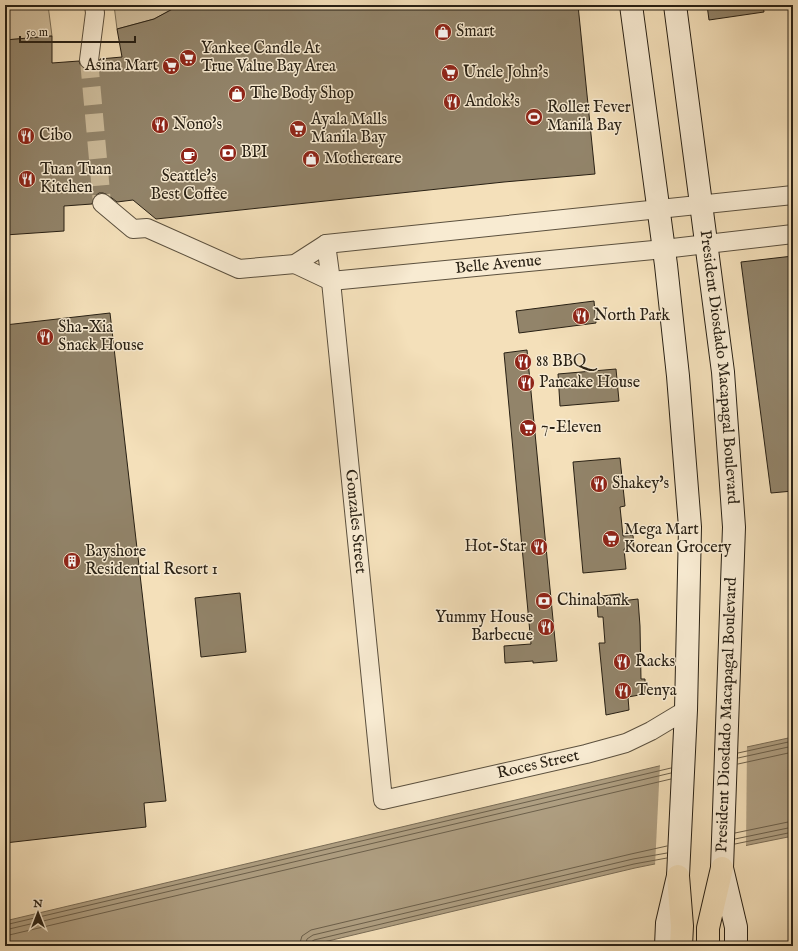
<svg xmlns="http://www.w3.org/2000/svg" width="798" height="951" font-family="'IM FELL English',serif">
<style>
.green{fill:#d1bf9e;stroke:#7c7059}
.water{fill:#af9f82;stroke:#796c56}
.pier{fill:#f4e0ba}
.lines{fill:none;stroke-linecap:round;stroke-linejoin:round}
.shore{stroke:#6c604b;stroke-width:1}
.building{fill:#92846a;stroke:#282014}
.minor-tunnel{stroke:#cbba99;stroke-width:18;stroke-dasharray:18 9;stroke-linecap:butt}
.minor-casing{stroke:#5b503e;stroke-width:20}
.secondary-casing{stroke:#282014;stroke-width:24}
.motorway-casing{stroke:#282014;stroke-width:24}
.minor{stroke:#f8ebd2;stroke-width:18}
.secondary{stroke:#f8ebd2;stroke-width:22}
.motorway{stroke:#f4e0ba;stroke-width:22}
.labels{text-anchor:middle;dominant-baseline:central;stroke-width:3;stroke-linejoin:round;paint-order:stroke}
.poi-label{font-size:16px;fill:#282014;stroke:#f8ebd2;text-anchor:start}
.street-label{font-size:16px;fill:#282014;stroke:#f8ebd2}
</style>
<rect width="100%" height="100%" fill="#f4e0ba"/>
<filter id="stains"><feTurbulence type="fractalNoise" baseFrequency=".005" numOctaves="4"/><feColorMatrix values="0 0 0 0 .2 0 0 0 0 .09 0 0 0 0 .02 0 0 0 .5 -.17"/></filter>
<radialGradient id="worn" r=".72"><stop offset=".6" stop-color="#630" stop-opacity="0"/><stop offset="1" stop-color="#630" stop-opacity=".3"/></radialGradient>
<path class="green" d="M5,5H48L52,36L5,40Z
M114,5H176V7L154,19L117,29Z"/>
<path class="water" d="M793,737V836L635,868L307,946H5V921L659,766Z"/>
<path class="pier" d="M747,745L746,848L655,866L660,764Z"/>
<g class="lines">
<path class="shore" d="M738,753L793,741
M738,758L793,746
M738,764L793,752
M735,833L793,821
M735,839L793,827
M735,844L793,832
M5,925L671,768
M5,930L671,773
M5,936L671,779
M299,946L302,936L311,930L631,854L667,846
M305,946L307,939L313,935L633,859L667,853
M310,946L311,942L314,940L634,864L667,858"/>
</g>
<path class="building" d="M180,5H578L595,174L504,182L156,219L133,200L117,202L108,195L103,193H99L94,197L92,204L64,206V231L5,235V40L52,36V63L79,61L80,64L83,69L87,70H93L98,66L100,59L122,57L117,29L154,19Z
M707,5H763L764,12L709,20Z
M793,256V491L771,493L741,262Z
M594,301L596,323L519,333L516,311Z
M110,313L166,801L144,803L146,827L5,843V325Z
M527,350L557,661L533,663V661L505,663L504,646L531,644L504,353Z
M616,369L619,401L560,406L558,374Z
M620,458L625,506L620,507L623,536L633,535L634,548L624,549L626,569L583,573L573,462Z
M240,593L246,652L201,657L195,598Z
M620,594L621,601L638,599L640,626L641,679H645V694L628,697L629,710L606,715L599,643H605L603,617H598L597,603H602V596Z"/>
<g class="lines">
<path class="minor-tunnel" d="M89,60L102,203"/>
<defs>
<g id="minor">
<path d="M89,60L95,13L94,5"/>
<path d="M102,203L133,229L147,228L239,269L295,264L326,244L793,195"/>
<path id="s1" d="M326,244L331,281L383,800L586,754L626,743L651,731L686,710"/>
<path id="s2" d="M295,264L331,281L664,249L793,234"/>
</g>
<g id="secondary">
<path d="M631,5L666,265L678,376L690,527L686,710L678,876L667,923L666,946"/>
<path id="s3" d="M675,5L723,372L734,527L722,868L736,927V946"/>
</g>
<path id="motorway" d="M678,876L682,926L681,946
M708,946V928L722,868"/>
</defs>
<use href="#minor" class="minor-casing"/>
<use href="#secondary" class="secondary-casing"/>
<use href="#motorway" class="motorway-casing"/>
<use href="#minor" class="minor"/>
<use href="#secondary" class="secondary"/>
<use href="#motorway" class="motorway"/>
</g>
<defs>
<symbol id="shop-disc" viewBox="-11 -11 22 22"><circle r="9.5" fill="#8f2418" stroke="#f8ebd2"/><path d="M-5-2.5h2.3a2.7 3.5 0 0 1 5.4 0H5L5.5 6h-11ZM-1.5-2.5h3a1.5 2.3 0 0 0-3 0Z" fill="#fff"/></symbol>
<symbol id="supermarket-disc" viewBox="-11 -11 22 22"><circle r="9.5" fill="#8f2418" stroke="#f8ebd2"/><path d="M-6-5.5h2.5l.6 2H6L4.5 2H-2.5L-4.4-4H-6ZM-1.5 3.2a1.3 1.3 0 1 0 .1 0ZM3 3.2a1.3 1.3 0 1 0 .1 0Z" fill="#fff"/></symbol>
<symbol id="restaurant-disc" viewBox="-11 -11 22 22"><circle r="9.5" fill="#8f2418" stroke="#f8ebd2"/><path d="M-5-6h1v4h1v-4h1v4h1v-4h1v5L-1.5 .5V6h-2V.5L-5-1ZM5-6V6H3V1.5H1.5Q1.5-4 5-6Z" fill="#fff"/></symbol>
<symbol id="stadium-disc" viewBox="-11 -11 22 22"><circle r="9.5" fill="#8f2418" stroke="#f8ebd2"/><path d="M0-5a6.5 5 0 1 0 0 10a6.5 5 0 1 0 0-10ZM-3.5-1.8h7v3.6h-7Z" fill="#fff"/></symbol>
<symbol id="bank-disc" viewBox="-11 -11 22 22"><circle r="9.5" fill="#8f2418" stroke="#f8ebd2"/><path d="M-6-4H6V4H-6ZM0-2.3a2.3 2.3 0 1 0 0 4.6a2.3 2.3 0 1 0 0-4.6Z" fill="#fff"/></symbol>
<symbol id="cafe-disc" viewBox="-11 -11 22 22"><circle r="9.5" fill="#8f2418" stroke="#f8ebd2"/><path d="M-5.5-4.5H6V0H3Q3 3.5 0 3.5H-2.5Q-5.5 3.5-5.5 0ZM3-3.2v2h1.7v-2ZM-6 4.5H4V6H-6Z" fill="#fff"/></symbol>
<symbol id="building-disc" viewBox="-11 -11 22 22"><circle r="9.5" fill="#8f2418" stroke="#f8ebd2"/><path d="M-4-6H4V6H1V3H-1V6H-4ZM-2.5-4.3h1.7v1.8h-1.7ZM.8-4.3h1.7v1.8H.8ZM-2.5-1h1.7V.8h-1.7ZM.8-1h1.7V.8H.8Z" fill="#fff"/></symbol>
</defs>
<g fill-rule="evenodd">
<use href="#shop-disc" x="433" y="22" width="20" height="20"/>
<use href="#supermarket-disc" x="178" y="48" width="20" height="20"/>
<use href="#supermarket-disc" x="161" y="56" width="20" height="20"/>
<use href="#supermarket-disc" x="440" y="63" width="20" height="20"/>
<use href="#shop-disc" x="227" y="84" width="20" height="20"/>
<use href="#restaurant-disc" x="442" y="92" width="20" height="20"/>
<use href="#stadium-disc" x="524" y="107" width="20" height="20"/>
<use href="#restaurant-disc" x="150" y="115" width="20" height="20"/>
<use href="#supermarket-disc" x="288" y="119" width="20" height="20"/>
<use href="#restaurant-disc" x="16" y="126" width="20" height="20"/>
<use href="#bank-disc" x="218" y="143" width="20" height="20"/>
<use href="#cafe-disc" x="179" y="146" width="20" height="20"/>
<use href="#shop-disc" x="301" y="149" width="20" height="20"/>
<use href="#restaurant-disc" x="17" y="169" width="20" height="20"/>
<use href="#restaurant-disc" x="571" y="306" width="20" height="20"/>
<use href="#restaurant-disc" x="35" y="327" width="20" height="20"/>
<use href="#restaurant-disc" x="513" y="352" width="20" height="20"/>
<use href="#restaurant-disc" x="516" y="373" width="20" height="20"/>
<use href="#supermarket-disc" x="518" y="418" width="20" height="20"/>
<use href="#restaurant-disc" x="589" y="474" width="20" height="20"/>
<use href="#supermarket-disc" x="601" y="529" width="20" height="20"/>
<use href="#restaurant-disc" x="529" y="537" width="20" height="20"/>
<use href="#building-disc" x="62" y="551" width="20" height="20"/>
<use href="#bank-disc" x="534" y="591" width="20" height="20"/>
<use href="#restaurant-disc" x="536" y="617" width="20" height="20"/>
<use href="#restaurant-disc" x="612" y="652" width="20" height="20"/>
<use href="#restaurant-disc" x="613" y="681" width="20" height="20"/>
</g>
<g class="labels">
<g class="poi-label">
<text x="456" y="32">Smart</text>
<text x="201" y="49">Yankee Candle At<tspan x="201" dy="18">True Value Bay Area</tspan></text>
<text x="158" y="66" text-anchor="end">Asina Mart</text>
<text x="463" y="73">Uncle John's</text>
<text x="250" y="94">The Body Shop</text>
<text x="465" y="102">Andok's</text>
<text x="547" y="108">Roller Fever<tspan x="547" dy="18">Manila Bay</tspan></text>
<text x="311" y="120">Ayala Malls<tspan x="311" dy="18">Manila Bay</tspan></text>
<text x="173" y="125">Nono's</text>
<text x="39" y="136">Cibo</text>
<text x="241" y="153">BPI</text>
<text x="324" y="159">Mothercare</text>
<text x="40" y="170">Tuan Tuan<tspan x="40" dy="18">Kitchen</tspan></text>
<text x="189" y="177" text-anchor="middle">Seattle's<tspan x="189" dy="18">Best Coffee</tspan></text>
<text x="594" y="316">North Park</text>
<text x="58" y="328">Sha-Xia<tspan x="58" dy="18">Snack House</tspan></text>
<text x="536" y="362">88 BBQ</text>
<text x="539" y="383">Pancake House</text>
<text x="541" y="428">7-Eleven</text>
<text x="612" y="484">Shakey's</text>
<text x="624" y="530">Mega Mart<tspan x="624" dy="18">Korean Grocery</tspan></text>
<text x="526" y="547" text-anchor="end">Hot-Star</text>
<text x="85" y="552">Bayshore<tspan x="85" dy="18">Residential Resort 1</tspan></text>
<text x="557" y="601">Chinabank</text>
<text x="533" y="618" text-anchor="end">Yummy House<tspan x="533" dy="18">Barbecue</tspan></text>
<text x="635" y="662">Racks</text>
<text x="636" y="691">Tenya</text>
</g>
<g class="street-label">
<text stroke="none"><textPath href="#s2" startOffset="208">Belle Avenue</textPath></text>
<text stroke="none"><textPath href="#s3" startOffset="365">President Diosdado Macapagal Boulevard</textPath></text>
<text stroke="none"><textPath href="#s1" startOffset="279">Gonzales Street</textPath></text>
<text transform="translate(727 715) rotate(-88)">President Diosdado Macapagal Boulevard</text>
<text stroke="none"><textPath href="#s1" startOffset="718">Roces Street</textPath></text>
</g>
</g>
<rect width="798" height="951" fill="none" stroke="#f4e0ba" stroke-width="20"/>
<rect x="6" y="6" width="786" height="939" fill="none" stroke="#282014" stroke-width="2"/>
<rect x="10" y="10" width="778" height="931" fill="none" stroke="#282014"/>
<g transform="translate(38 913)" stroke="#f8ebd2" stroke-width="3" paint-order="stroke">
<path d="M0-3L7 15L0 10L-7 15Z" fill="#282014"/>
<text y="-6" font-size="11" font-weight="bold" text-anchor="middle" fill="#282014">N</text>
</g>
<path d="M20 36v6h115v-6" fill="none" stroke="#282014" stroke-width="2"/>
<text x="26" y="36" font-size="12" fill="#282014" stroke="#f8ebd2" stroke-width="3" paint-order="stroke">50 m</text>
<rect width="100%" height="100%" filter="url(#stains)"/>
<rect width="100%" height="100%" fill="url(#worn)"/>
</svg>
